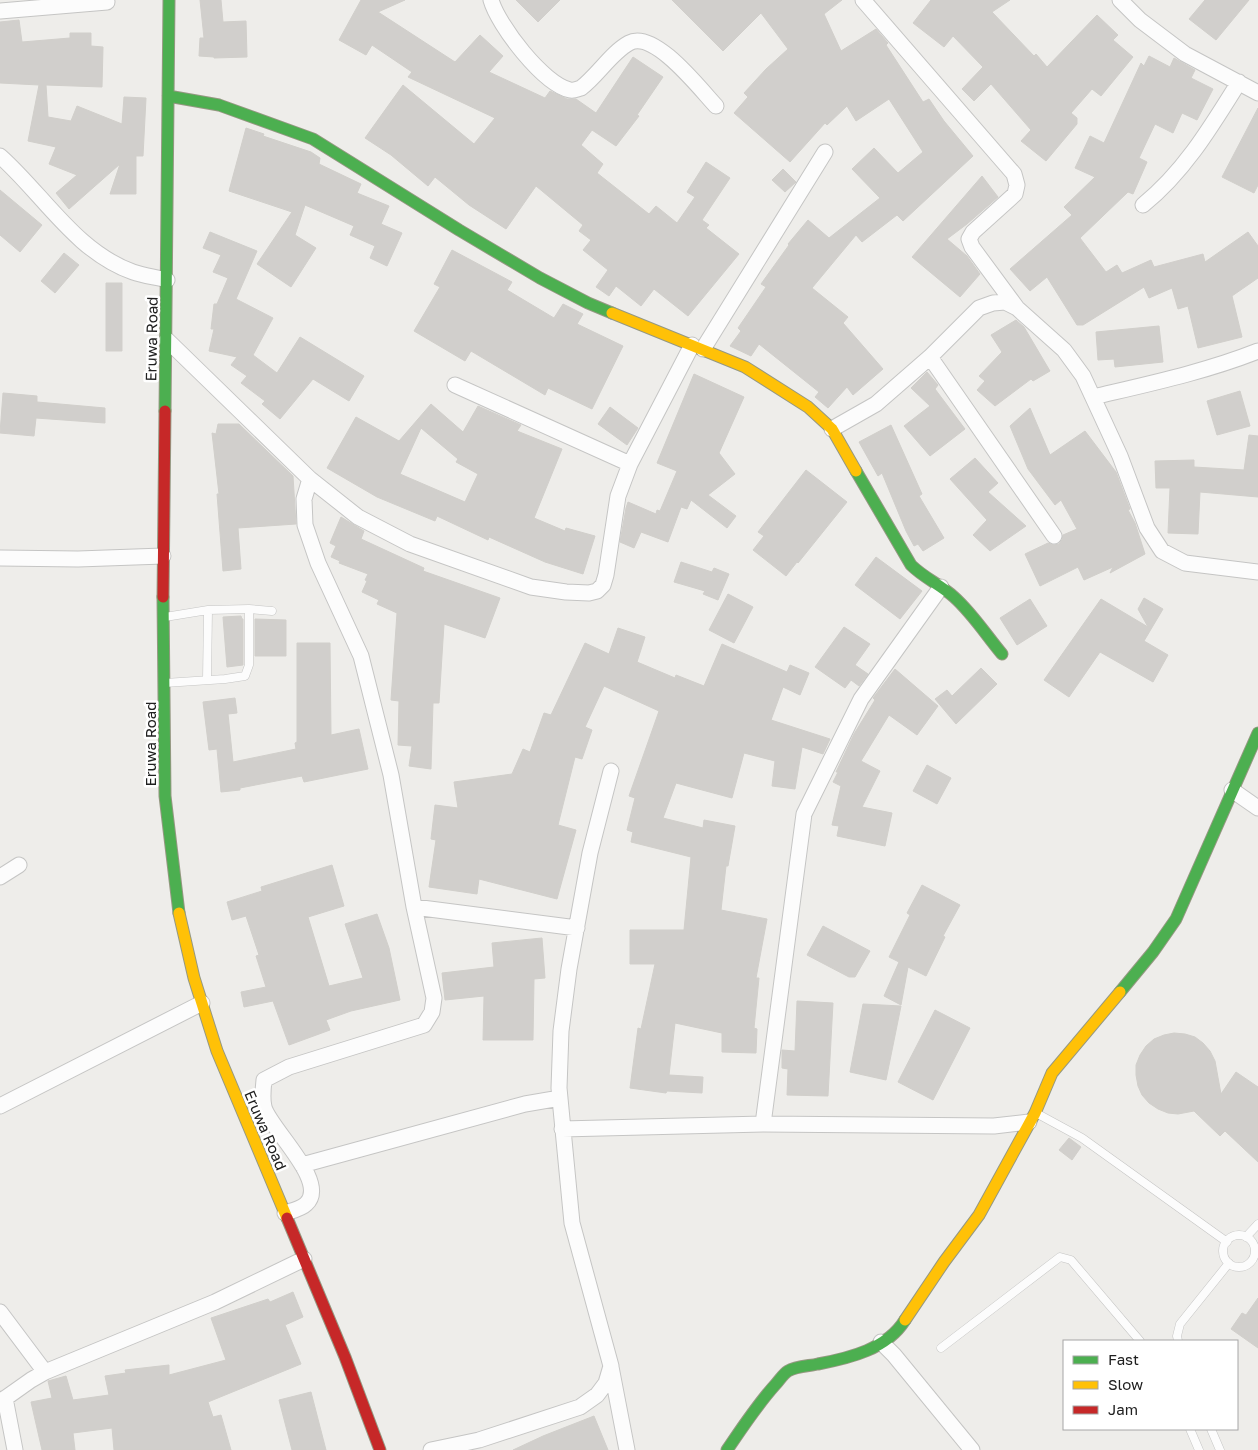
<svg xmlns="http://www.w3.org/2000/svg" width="1258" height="1450" font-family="'Golos Text',sans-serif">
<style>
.building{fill:#d1cfcc;stroke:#d1cfcb;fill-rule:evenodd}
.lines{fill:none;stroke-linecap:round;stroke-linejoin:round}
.lane-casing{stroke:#c5c5c4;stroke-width:9}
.street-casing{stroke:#c5c5c4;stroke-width:17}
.fast-casing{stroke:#959882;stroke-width:13}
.slow-casing{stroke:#959882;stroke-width:13}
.jam-casing{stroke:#959882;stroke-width:13}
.lane{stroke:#fcfcfc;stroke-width:8}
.street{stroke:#fcfcfc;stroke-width:15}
.fast{stroke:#4caf50;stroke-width:11}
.slow{stroke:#ffc107;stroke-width:11}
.jam{stroke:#c62828;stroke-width:11}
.labels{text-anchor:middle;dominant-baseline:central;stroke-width:5;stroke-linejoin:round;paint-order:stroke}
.street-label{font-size:15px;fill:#202020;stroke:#fff}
</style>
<rect width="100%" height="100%" fill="#eeedea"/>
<path class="building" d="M200,0H221L223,22L246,21L247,57L214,58V57L199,56L200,38H204Z
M361,0H405L378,12L455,62L480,35L503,56L489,72L545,98L550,91L567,99H576L596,113L633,57L663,77L637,115L639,116L616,146L592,130L581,145L603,164L597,173L649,214L656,206L677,223L695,197L687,192L706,162L730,178L702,220L709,225L706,228L739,254L688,316L654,289L641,306L616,286L609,296L596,287L608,270L583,250L591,240L579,231L583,225L536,186L506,229L469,205L435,177L428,186L391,155L365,138L403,85L474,144L495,118L408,77L412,72L372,45L366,55L339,40Z
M516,0H560L538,22Z
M672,0H842L824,14L841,51L876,29L888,43L886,45L923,102L929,99L944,121L973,156L903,221L897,215L862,242L856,235L812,288L848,317L843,323L883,369L853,395L847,387L828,408L815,397L819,392L759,344L751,356L730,346L741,331L738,328L766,287L761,284L789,245L788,244L808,220L829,238L880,198L852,169L874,148L898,173L923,152L889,99L856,121L847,106L827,125L825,123L790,162L734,113L748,97L744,93L766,69L788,49L761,13L723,51Z
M931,0H1010L992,12L1034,56L1036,54L1047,67L1097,15L1118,35L1113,40L1133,57L1101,96L1092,89L1071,113L1077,118V124L1046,161L1021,141L1031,130L991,84L974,101L962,89L983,67L953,36L944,47L913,23Z
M1205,0H1249L1216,40L1189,19Z
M19,20L22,42L70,38V33H91V46L103,47L102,87L46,85L48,117L71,121L77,106L122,124L124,97L146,98L143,156H136V194H110L120,164L69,209L56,193L77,175L49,164L56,147L28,141L39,85L0,83V22Z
M1149,56L1170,67L1174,58L1195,70L1191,78L1213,89L1197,120L1182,113L1173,133L1155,124L1139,158L1147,162L1133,194L1128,192L1080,238L1106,272L1117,265L1122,273L1151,260L1154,267L1203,254L1205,262L1248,232L1258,246V278L1232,296L1242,337L1198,348L1188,306L1178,309L1172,288L1149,298L1144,287L1083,325H1077L1047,277L1030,291L1010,269L1072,215L1064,207L1095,177L1075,168L1090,136L1104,143L1141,63L1144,66Z
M1258,108V185L1254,193L1222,177Z
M246,128L264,134L263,136L311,152L320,158L319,164L361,184L357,193L389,206L381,224L402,233L387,266L370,258L375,246L350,235L354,226L305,205L295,235L316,248L291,287L257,264L292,212L229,191Z
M783,169L796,182L785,192L772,180Z
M982,176L998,197L967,224L947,239L967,256L980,274L960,297L912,257Z
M0,190L42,225L20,252L0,235Z
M210,232L257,251L236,299L273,318L253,355L277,373L300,337L364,376L349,401L313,379L280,419L262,404L265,401L241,383L247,376L231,365L237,357L209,351L214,329H211L214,304H217L228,278L213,272L221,255L203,248Z
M452,250L512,282L507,290L554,318L563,304L583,314L577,324L623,346L592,409L548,388L545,395L471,351L465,361L414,331L440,287L434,284Z
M64,253L79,265L55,293L41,281Z
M106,283H122V351H106Z
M1016,320L1024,327L1050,371L1033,381L1031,379L995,406L977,390L985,381L979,376L1002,352L991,335Z
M1159,326L1163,362L1115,367L1114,359L1098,360L1096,332Z
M927,372L938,385L935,389L965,429L930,456L904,426L930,406L911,388Z
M694,374L744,397L719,453L735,474L708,495L736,516L727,528L691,500L687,509L681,507L668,542L641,532L634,548L620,542L626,508L628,502L656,514L657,510L660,511L677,471L657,463Z
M1240,391L1250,426L1217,435L1207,401Z
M3,393L37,396V402L105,408V423L36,418L34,436L0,433Z
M431,404L463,432L478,406L521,425L517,431L562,449L534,518L565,531L566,528L595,536L583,574L545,562L489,537L488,540L437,516L435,521L377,497L327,468L356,417L399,441ZM421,428L458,459L456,462L478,474L465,502L400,474Z
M610,407L638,428L627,445L598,424Z
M1030,408L1050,455L1085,431L1116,472L1130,509L1128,510L1135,523L1145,554L1110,573L1113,567L1084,580L1078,567L1040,586L1025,554L1048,543L1054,545L1059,544L1062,540L1063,535L1077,529L1061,500L1055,505L1028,469L1010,426Z
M218,424H239L293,476L296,524L238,528L241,569L223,571L217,494H219L212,433L216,434Z
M891,425L922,494L919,496L944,538L923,551L918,544L914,546L906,531L882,473L878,476L859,442Z
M1249,435L1258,436V497L1200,492L1198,534L1168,533L1170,488H1156L1155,461L1194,460V467L1244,470Z
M975,458L998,483L988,492L1026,526L990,551L973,535L987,520L950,479Z
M806,470L847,502L798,563L797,562L786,576L753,550L764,536L758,532Z
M341,517L364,531L361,539L424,568L423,571L500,598L485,638L444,624L439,703H433L431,769L409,766L412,746L398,745L399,701L391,700L397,613L377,604L379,600L362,592L367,581L365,580L368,574L339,563L340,561L331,557L336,546L330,543Z
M876,557L922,591L900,619L855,585Z
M681,562L712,572L714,568L729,574L718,600L703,594L705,591L674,582Z
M728,594L753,607L734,643L709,630Z
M1144,598L1163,609L1144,641L1168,655L1153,682L1100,652L1069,697L1044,680L1101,599L1148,627L1138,609Z
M1030,599L1047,626L1017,645L1000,618Z
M241,616L242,619H243V665L227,667L223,617Z
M255,619L286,620V656H255Z
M844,627L870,644L855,665L868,674L859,686L851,680L845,688L815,667Z
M618,628L645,637L637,662L675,678L676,675L704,686L722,644L787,672L790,665L809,673L800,695L783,687L771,720L830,739L823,754L802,747L795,789L772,786L775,761L744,753L732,798L676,783L663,818L703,828L704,820L735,826L728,866H726L721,910L767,919L756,978H759L754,1028L757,1029L756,1053L722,1052V1033L675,1023L669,1075L703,1077L702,1093L667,1091L666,1093L630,1088L638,1028L641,1029L655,964H630V930H684L691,857L631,842L633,832L627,830L635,798L629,796L659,711L604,686L585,727L592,730L582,759L575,757L558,825L576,830L557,899L479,879L477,894L429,887L436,840L431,839L435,805L458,808L454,782L512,774L523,749L530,752L544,713L551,715L585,643L609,654Z
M297,643H330L331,735L359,729L368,769L304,782L302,776L240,788V790L221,792L217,749L209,750L203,702L235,698L237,713L228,714L233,762L296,749L295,743L297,742Z
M981,668L997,684L956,724L935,699L947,690L952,696Z
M895,669L938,706L917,735L889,715L861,761L880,771L862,807L892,813L885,846L837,836L839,826L832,825L841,786L833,782L838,772H836L854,734L875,700L873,698Z
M927,765L951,778L937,804L913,791Z
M332,865L344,906L308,917L329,986L363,978L345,924L377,914L389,948L400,1000L351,1011L326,1020L330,1030L289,1045L273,1001L244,1007L241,992L266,987L256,956L259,955L246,916L232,920L227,902L262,891L261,887Z
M922,885L960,905L943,936L945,937L926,976L908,967L901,1005L884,996L899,962L889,957L910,915L907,913Z
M823,926L870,951L855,977H849L807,955Z
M542,938L545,978L534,979L533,1040H483L484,996L445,1000L442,973L494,967L492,943Z
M797,1001L833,1003L828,1096L787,1095L788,1069L782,1068V1050L795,1051Z
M863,1004L901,1006L886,1080L850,1072Z
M935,1010L970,1028L933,1100L898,1082Z
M1174,1033L1185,1034L1195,1037L1203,1043L1210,1051L1215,1061L1221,1094L1236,1072L1258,1087V1162L1225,1131L1220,1136L1194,1111L1178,1114L1168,1113L1158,1109L1149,1103L1142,1095L1138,1086L1136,1075V1065L1140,1055L1146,1046L1154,1039L1164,1035Z
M1069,1138L1081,1147L1072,1160L1059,1150Z
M293,1292L303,1317L285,1325L301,1364L208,1402L213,1417L221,1415L231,1450H114L112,1428L73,1433L75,1450H42L31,1402L52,1398L48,1381L66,1376L73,1400L109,1395L105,1376L126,1373L125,1370L169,1365V1375L226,1360L211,1318L268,1299L270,1302Z
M1258,1298V1348L1231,1329L1242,1313L1246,1315Z
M311,1392L326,1450H292L279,1400Z
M594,1416L608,1450H513L543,1436Z"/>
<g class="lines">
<defs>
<path id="lane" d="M165,617L208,610L249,609L272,611
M207,680L208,610
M165,683L225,679L245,676L249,665V609
M1036,1113L1082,1138L1227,1242
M1223 1251a16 16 0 1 1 32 0a16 16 0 1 1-32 0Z
M1246,1237L1258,1224
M1178,1341L1177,1336L1180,1324L1229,1263
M941,1348L1060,1257L1071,1260L1140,1341
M1190,1429L1199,1450
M1211,1429L1220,1450"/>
<path id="street" d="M491,0C498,25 543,84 570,90C574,91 577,89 581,88C598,75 611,53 629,43C654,29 700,89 716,106
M863,0L1014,174L1017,185L1015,194L973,232L969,239L972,247L1017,308L1064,350L1083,376L1120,456L1147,528L1162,551L1185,563L1258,572
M1120,0L1140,20L1185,54L1258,93
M0,11L107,2
M0,156C43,194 76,252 133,272C144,276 156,277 167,280
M1143,205C1184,172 1211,127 1239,82
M167,340L310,479L358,517L410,544L531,587L566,592L589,593L597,591L603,585L606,575L618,496L630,464L692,345
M703,349L825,152
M930,357L1054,536
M455,385L630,464
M1093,397C1148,384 1205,372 1258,351
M832,429L876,404L930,357L979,308L993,303L1005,302L1017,308
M0,558L78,559L163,556
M1232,790L1258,808
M0,877L19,865
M414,907L577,928
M0,1106L202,1003
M763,1124L804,814L861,699L941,587
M562,1129L763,1124L994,1126L1029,1122
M302,1165L525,1104L560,1098
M285,1213C291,1211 301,1209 306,1204C330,1182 269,1128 264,1107C262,1099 263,1089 264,1080L289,1067L424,1025L432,1012L434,998L414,907L391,775L361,656L318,563L305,525L304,499L310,479
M0,1312L45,1372
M881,1342L894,1355L972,1450
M611,1367L627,1450
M5,1398L15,1450
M0,1402L31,1380L45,1372L215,1302L304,1259
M431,1450L479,1440L580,1407L597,1395L606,1383L611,1366L572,1223L559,1088L561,1031L569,969L590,853L611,771"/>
<path id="fast" d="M168,96L219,105L313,139L459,230L540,278L588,303L612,313
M165,411L169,0
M856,471L911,565C924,578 941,585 954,597C973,614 986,635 1002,654
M163,597L165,796L179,913
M1120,992L1153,952L1176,919L1258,733
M727,1450C742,1428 757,1405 775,1385C779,1381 783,1374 788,1371C796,1366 809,1366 818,1364C850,1358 887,1349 905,1320"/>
<path id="slow" d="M612,313L745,367L808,407L832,429L856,471
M179,913L194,978L217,1051L287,1218
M905,1320L944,1262L979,1215L1035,1113L1052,1073L1120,992"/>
<path id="jam" d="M163,597L165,411
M287,1218L345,1357L380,1450"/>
</defs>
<use href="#lane" class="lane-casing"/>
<use href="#street" class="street-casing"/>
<use href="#fast" class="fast-casing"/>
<use href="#slow" class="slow-casing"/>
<use href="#jam" class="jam-casing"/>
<use href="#lane" class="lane"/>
<use href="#street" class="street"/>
<use href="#fast" class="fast"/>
<use href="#slow" class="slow"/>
<use href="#jam" class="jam"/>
</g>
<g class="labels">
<g class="street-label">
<text transform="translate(151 339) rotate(-89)">Eruwa Road</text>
<text transform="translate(150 744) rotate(-90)">Eruwa Road</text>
<text transform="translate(266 1130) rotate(67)">Eruwa Road</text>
</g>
</g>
<rect x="1063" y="1340" width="175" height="90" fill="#ffffff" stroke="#a6a6a6"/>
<rect x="1073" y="1356" width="25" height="8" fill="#4caf50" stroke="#a6a6a6"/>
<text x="1108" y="1365" font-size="15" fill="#202020">Fast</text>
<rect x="1073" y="1381" width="25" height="8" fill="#ffc107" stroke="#a6a6a6"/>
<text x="1108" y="1390" font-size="15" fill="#202020">Slow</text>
<rect x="1073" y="1406" width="25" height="8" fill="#c62828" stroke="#a6a6a6"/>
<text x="1108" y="1415" font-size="15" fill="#202020">Jam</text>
</svg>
